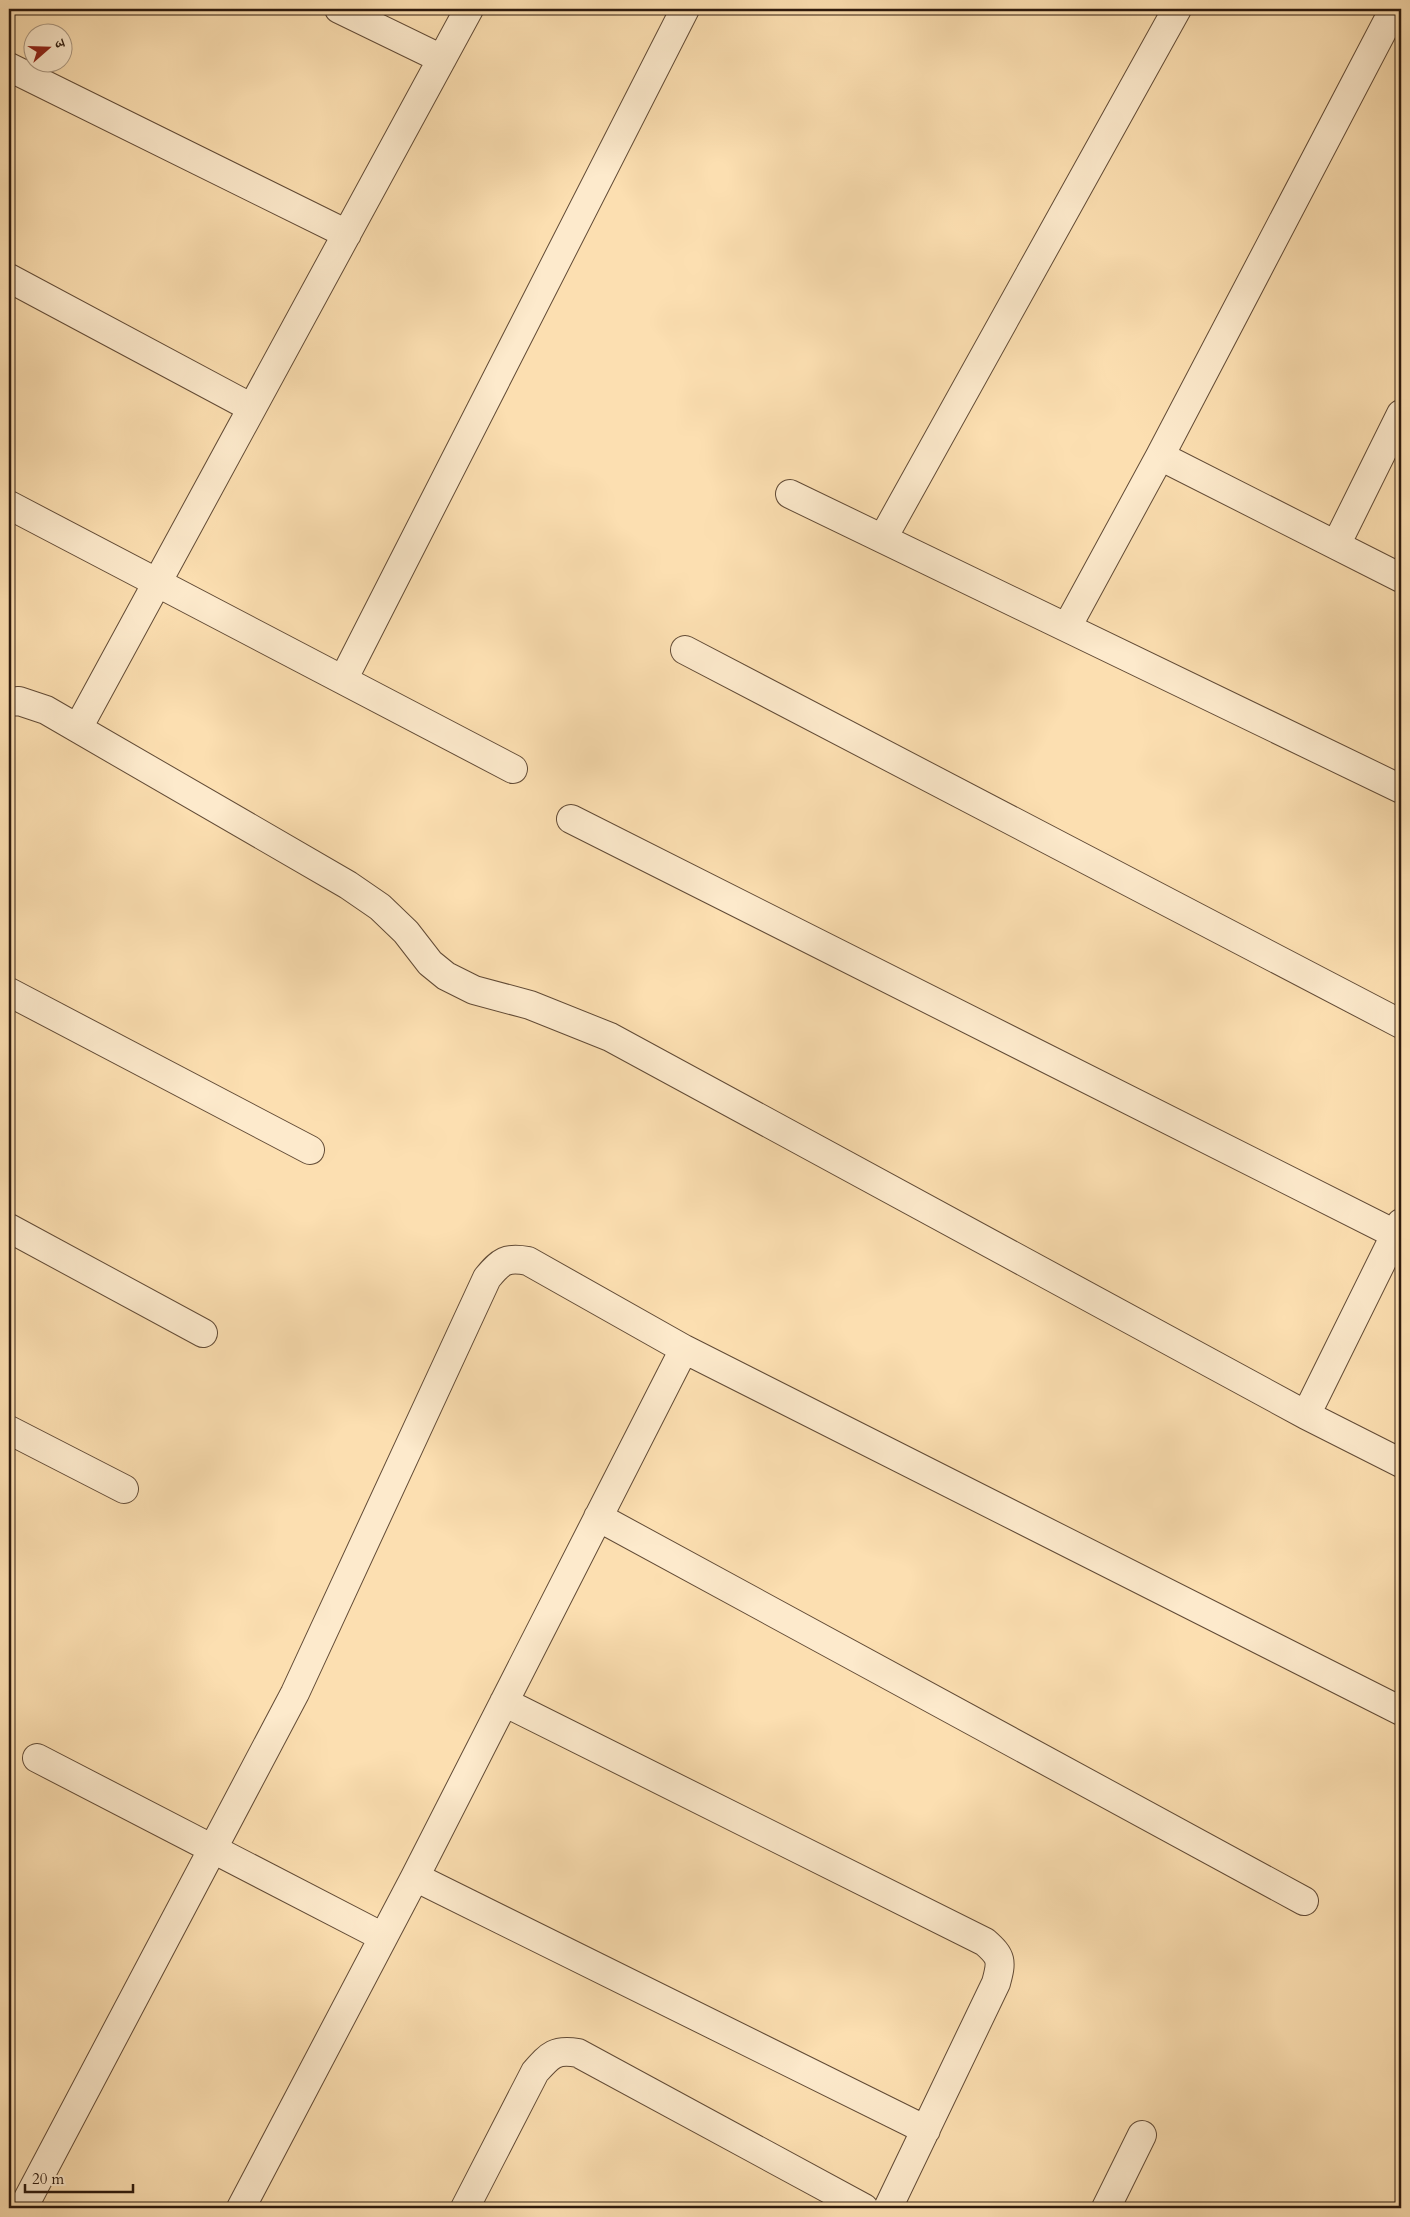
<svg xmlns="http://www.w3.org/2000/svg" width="1410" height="2217" font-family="Cardo,'Noto Serif Devanagari',serif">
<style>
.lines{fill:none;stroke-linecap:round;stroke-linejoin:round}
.minor-casing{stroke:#624b36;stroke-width:30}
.minor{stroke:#fdeacc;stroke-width:28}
</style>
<rect width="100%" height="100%" fill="#fcdfb1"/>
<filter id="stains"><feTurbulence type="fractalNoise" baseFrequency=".004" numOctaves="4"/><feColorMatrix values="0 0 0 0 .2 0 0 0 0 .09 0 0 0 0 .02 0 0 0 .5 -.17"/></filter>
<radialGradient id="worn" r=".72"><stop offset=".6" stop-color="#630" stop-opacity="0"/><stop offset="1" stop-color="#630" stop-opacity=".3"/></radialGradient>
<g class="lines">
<defs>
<path id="minor" d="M339,9L442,59
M9,67L347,234
M9,278L252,408
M1160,456L1401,578
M790,494L1401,789
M9,505L513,769
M883,538L1177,9
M1336,545L1401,414
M1067,627L1160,456L1394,9
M685,650L1401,1024
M343,680L685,9
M9,702L19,701L46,710L348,885L380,907L406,932L430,963L446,976L474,990L530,1005L610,1037L1306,1415L1401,1463
M78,728L469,9
M571,819L1401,1237
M9,992L310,1150
M9,1228L203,1333
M1306,1415L1401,1223
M9,1430L124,1489
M598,1517L1304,1901
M504,1702L985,1942C1002,1957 1002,1961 996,1983L888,2208
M37,1758L383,1937
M415,1877L926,2130
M23,2208L295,1693L487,1278C501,1261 506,1257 528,1261L684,1349L1401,1711
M241,2208L415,1877L684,1349
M465,2208L535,2072C550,2055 555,2049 578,2053L864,2208
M1106,2208L1142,2135"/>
</defs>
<use href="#minor" class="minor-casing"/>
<use href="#minor" class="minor"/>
</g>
<rect width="1410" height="2217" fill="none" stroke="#fcdfb1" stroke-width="30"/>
<rect x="10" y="10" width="1390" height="2197" fill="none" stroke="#2e1a0d" stroke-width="2.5"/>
<rect x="15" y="15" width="1380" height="2187" fill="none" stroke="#2e1a0d"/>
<g transform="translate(48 48) rotate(70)"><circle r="24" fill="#fdeacc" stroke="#aa9780"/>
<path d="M0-4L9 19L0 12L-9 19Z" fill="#8f2418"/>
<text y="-8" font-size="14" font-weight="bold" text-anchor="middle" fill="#2e1a0d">उ</text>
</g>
<path d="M25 2184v8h108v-8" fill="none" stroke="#2e1a0d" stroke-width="2.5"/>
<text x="32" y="2184" font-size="15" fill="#2e1a0d" stroke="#fdeacc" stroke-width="4" paint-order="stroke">20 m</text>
<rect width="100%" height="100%" filter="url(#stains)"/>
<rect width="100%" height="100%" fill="url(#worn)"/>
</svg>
